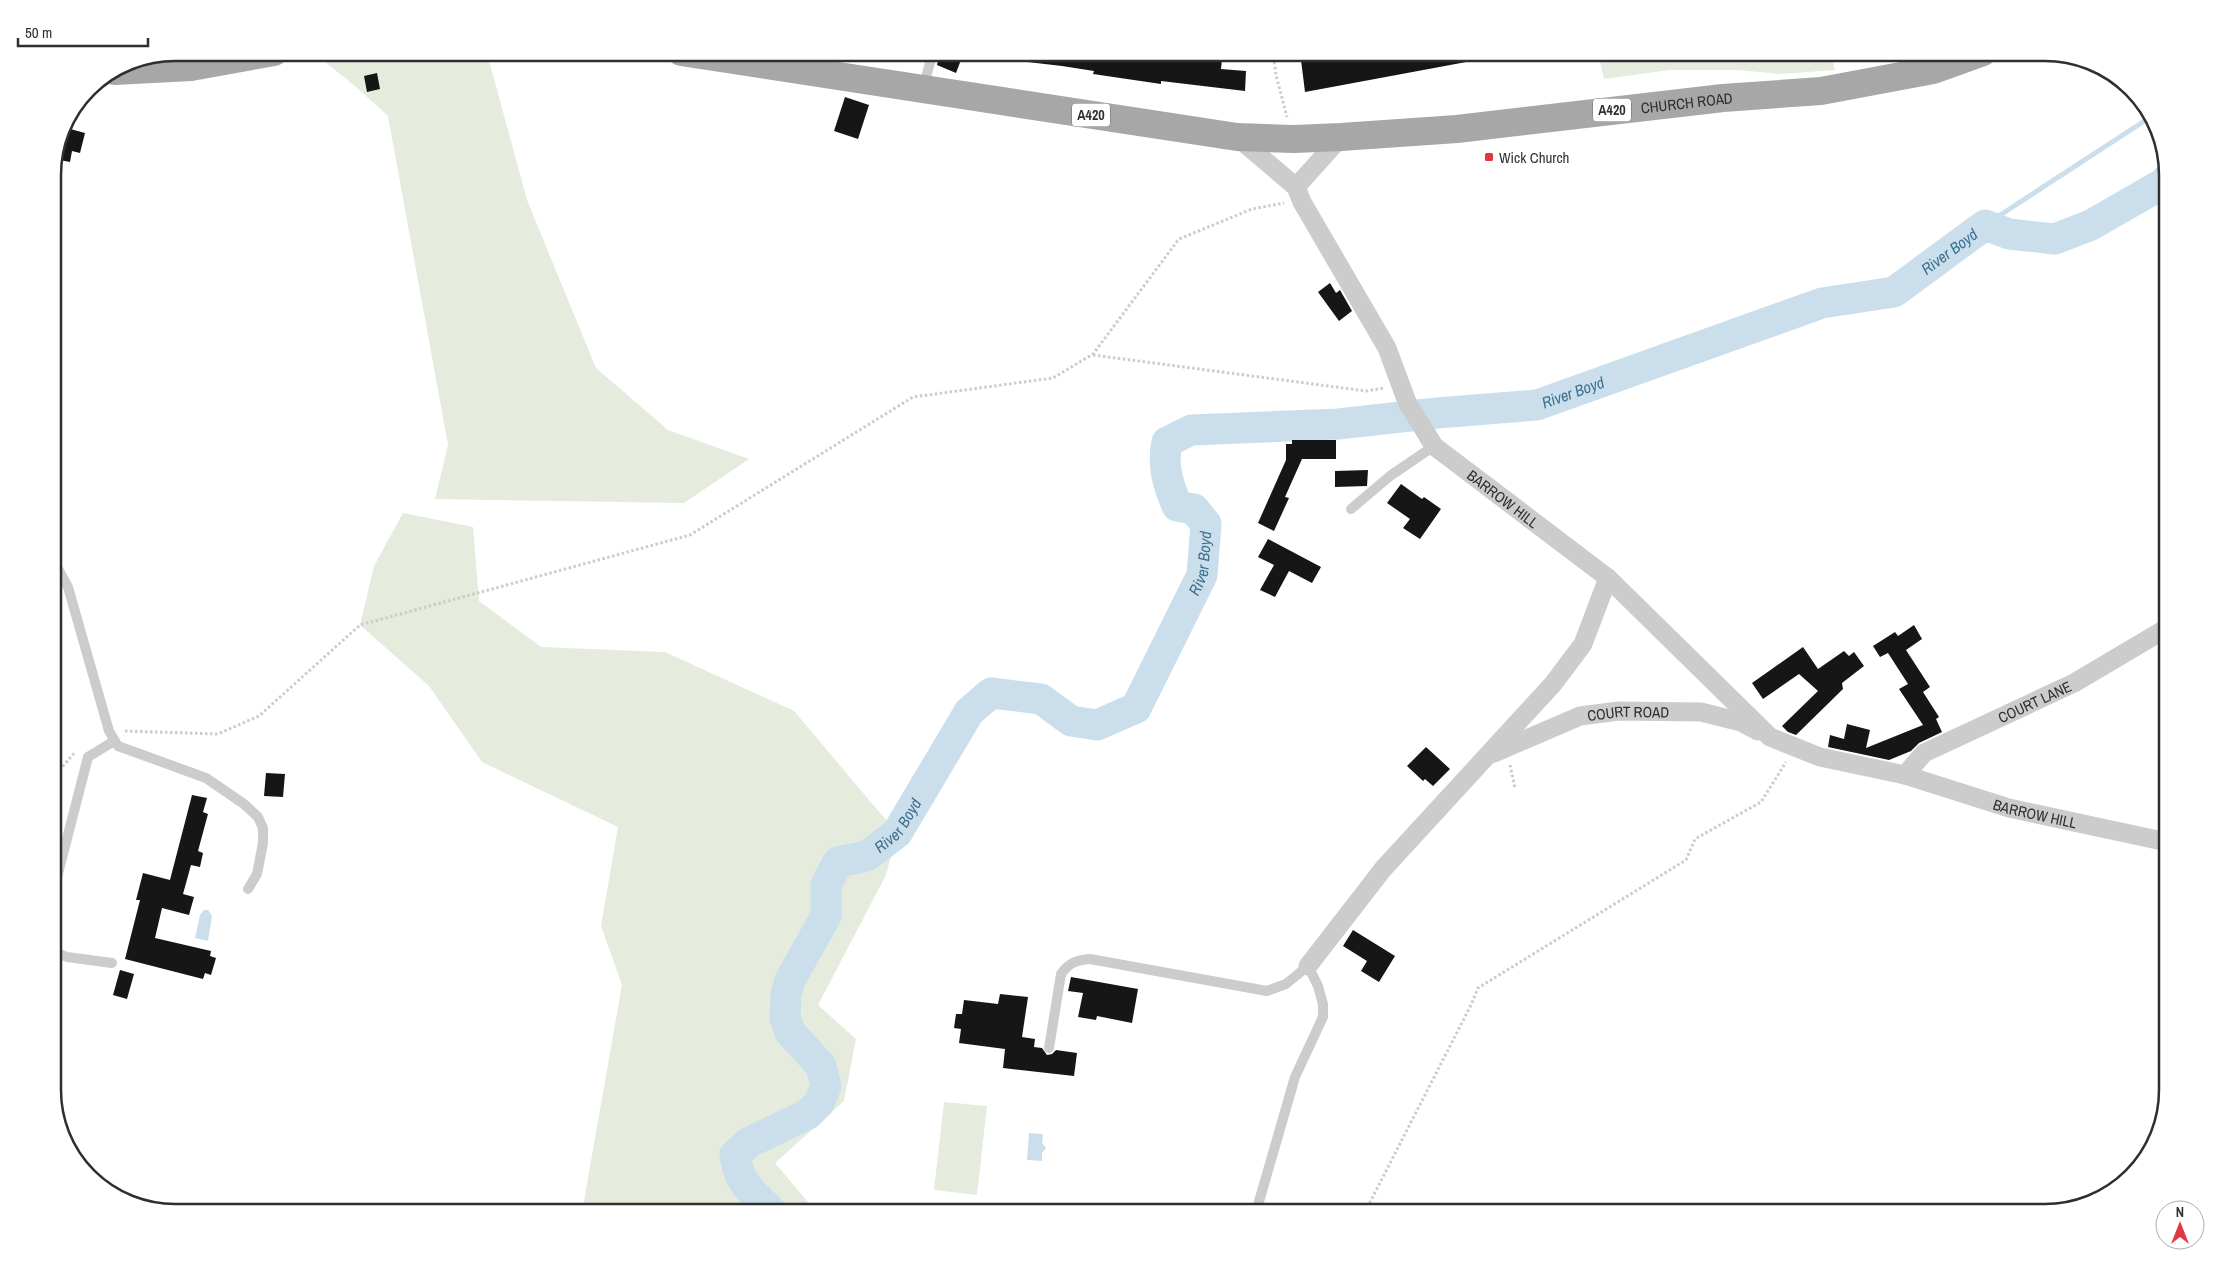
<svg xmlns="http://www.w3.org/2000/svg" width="2220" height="1265" font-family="'Archivo Narrow',sans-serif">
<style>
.green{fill:#e5ecdd}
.water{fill:#cadfeb}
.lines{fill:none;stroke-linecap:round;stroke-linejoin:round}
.stream{stroke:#cadfeb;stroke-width:5}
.river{stroke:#cadfeb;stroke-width:31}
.building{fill:#161616}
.path{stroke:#ccc;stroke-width:3;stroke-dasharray:2.5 2.5;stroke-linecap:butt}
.lane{stroke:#ccc;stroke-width:10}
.street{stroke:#ccc;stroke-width:19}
.primary{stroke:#a7a7a7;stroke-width:28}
.poi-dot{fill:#e13645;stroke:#fff;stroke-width:2}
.labels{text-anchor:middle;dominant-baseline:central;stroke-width:5;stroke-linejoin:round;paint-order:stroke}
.shield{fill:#fff;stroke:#6d6d6d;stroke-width:1}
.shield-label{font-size:14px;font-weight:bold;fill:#2f2f2f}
.street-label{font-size:15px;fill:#2f2f2f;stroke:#fff}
.poi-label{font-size:15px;fill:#2f2f2f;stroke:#fff;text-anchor:start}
.water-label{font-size:16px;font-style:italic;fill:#3e7190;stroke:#fff}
.rim{fill:none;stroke:#2f2f2f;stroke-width:2.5}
</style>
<rect width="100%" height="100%" fill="#fff"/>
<path class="green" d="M372,53H487L527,200L596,368L668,430L749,459L684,503L435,499L448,445L388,116L355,86L325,62Z
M1598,53H1831L1835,70L1780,74L1738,70H1670L1604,79Z
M403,513L473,527L479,601L541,647L665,652L794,711L897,833L886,875L818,1005L856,1039L844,1101L775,1163L809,1203L807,1212H582L622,985L601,926L618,827L482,762L429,686L360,625L374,566Z
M944,1102L987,1106L977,1195L934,1190Z"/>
<path class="water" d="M204,910H208L212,916L208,941L195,938L200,915Z
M1029,1133L1043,1134L1042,1143L1046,1148L1042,1153V1161L1027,1160Z"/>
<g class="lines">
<path class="stream" d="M2164,183L2167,186
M1985,225L2152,116"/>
<path class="river" id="s1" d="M772,1212C752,1191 740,1187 735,1155L748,1143L808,1114L819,1103L826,1086L821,1066L790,1032L785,1018L786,994L790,980L826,916V885L838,862L867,856L897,833L969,712L991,693L1041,699L1071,721L1097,725L1136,708L1202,575L1206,524L1194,509L1177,506C1168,484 1162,466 1167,442L1191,430L1338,424L1437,413L1537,405L1822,303L1894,292L1985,225L2009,234L2055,239L2091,225L2164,183L2167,179"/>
</g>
<path class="building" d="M940,52H964L956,73L937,65Z
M1019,52H1113L1146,57H1150L1151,52H1172L1222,59L1221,69L1246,71L1245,91L1161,81V84L1093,74L1094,71L1062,66L1019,61Z
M1300,52H1477V60L1305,92Z
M377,73L380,89L367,92L364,76Z
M845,97L869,105L858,139L834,131Z
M63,127L85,133L80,153L72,151L70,162L55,159Z
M1330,283L1336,293L1340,290L1352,311L1339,321L1318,292Z
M1292,440H1336V459H1302L1285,497L1289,498L1274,531L1258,523L1286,460V444H1292Z
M1368,470L1367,486L1335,487V471Z
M1401,484L1422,499L1424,497L1441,509L1420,539L1403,528L1410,519L1387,503Z
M1268,539L1321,567L1312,583L1289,571L1275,597L1260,590L1274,565L1258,557Z
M1914,625L1922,639L1906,650L1930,687L1923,692L1939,717L1936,719L1942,732L1919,743L1911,751L1889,760L1828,747L1830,735L1844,739L1847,724L1870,730L1866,748L1923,725L1899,689L1908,684L1888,653L1880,657L1873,646L1895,632L1898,636Z
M1803,647L1818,669L1844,651L1849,656L1854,652L1864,666L1842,683L1843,689L1796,735L1788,732L1782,726L1818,691L1799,674L1763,699L1752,683Z
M1426,747L1450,769L1433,786L1425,779L1423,781L1407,766Z
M266,773L285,774L283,797L264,796Z
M192,795L207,798L203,812L208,814L198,851L203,853L200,867L191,865L183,894L194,897L189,915L162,908L155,938L211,951L210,956L216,958L211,975L205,973L203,979L125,959L140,900H136L143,873L170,880Z
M1353,930L1395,956L1379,982L1361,971L1367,961L1343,946Z
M120,970L134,974L127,999L113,995Z
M1071,977L1138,989L1132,1023L1097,1016L1096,1020L1078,1017L1083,993L1068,991Z
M1000,994L1028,997L1022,1037L1035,1039L1034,1047L1042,1048L1047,1055L1052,1054L1056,1050L1077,1053L1074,1076L1003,1068L1005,1049L959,1043L961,1029L954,1028L956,1014H962L964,1000L998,1004Z"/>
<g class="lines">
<path class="path" d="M1273,52L1276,75L1287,117
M1093,355L1366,391L1384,388
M125,731L218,734L259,716L360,625L690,535L913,397L1053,378L1093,354L1179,239L1252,209L1284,203
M1510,765L1515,788
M53,778L75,752
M1365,1212L1471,1005L1478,988L1686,860L1695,839L1761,802L1786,762"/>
<path class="lane" d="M923,88L933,52
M1351,509L1390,476L1434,446
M53,560L68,587L109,731L118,746L206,778L244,804L258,817L263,828V843L257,874L248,889
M53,893L88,757L114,741
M53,951L67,957L112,963
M1049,1048L1061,974C1069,963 1076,960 1090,959L1267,991L1286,984L1308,966L1318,986L1323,1004V1017L1295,1077L1256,1212"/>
<g class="street">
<path d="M1237,137L1296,187L1341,137"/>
<path id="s2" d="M1296,187L1302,202L1387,348L1407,402L1434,446L1608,578L1770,737L1820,757L1905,775L2009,808L2167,842"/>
<path id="s3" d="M1494,753L1580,716L1619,711L1701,712L1741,722L1758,731"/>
<path id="s4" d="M1905,775L1924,753L2074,683L2167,628"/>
<path d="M1308,966L1383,869L1553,684L1583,644L1608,578"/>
</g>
<g class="primary">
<path id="s5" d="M681,52L1237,137L1294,139L1341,137L1457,129L1723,98L1821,91L1933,70L1983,52"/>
<path d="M115,71L191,67L274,52"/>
</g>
</g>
<rect class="poi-dot" x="1484" y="152" width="10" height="10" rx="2.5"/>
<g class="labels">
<g class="shield">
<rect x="1593" y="98.5" width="38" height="23" rx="4"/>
<rect x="1072" y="103.5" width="38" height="23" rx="4"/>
</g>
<g class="shield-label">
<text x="1612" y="110">A420</text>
<text x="1091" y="115">A420</text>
</g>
<g class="street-label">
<text stroke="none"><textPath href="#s5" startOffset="1014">CHURCH ROAD</textPath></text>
<text stroke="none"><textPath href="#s2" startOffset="381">BARROW HILL</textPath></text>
<text stroke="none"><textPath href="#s4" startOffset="151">COURT LANE</textPath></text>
<text stroke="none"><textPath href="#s3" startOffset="142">COURT ROAD</textPath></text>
<text stroke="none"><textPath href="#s2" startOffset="1016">BARROW HILL</textPath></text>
</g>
<g class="poi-label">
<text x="1499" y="157">Wick Church</text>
</g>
<g class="water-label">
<text stroke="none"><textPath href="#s1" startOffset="1952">River Boyd</textPath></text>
<text stroke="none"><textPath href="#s1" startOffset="1546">River Boyd</textPath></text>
<text stroke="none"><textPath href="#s1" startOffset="992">River Boyd</textPath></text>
<text stroke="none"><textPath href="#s1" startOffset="512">River Boyd</textPath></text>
</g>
</g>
<path d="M0 0H2220V1265H0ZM175 61H2045A114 114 0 0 1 2159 175V1090A114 114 0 0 1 2045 1204H175A114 114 0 0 1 61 1090V175A114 114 0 0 1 175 61Z" fill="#fff" fill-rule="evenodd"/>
<path class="rim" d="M175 61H2045A114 114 0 0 1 2159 175V1090A114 114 0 0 1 2045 1204H175A114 114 0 0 1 61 1090V175A114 114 0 0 1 175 61Z"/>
<g transform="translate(2180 1225)"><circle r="24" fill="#ffffff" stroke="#acacac"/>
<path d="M0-4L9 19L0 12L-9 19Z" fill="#e13645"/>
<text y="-8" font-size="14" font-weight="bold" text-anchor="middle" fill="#2f2f2f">N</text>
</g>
<path d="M18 38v8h130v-8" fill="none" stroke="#2f2f2f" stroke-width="2.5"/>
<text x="25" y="38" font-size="15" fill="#2f2f2f" stroke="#ffffff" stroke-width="4" paint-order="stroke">50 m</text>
</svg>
